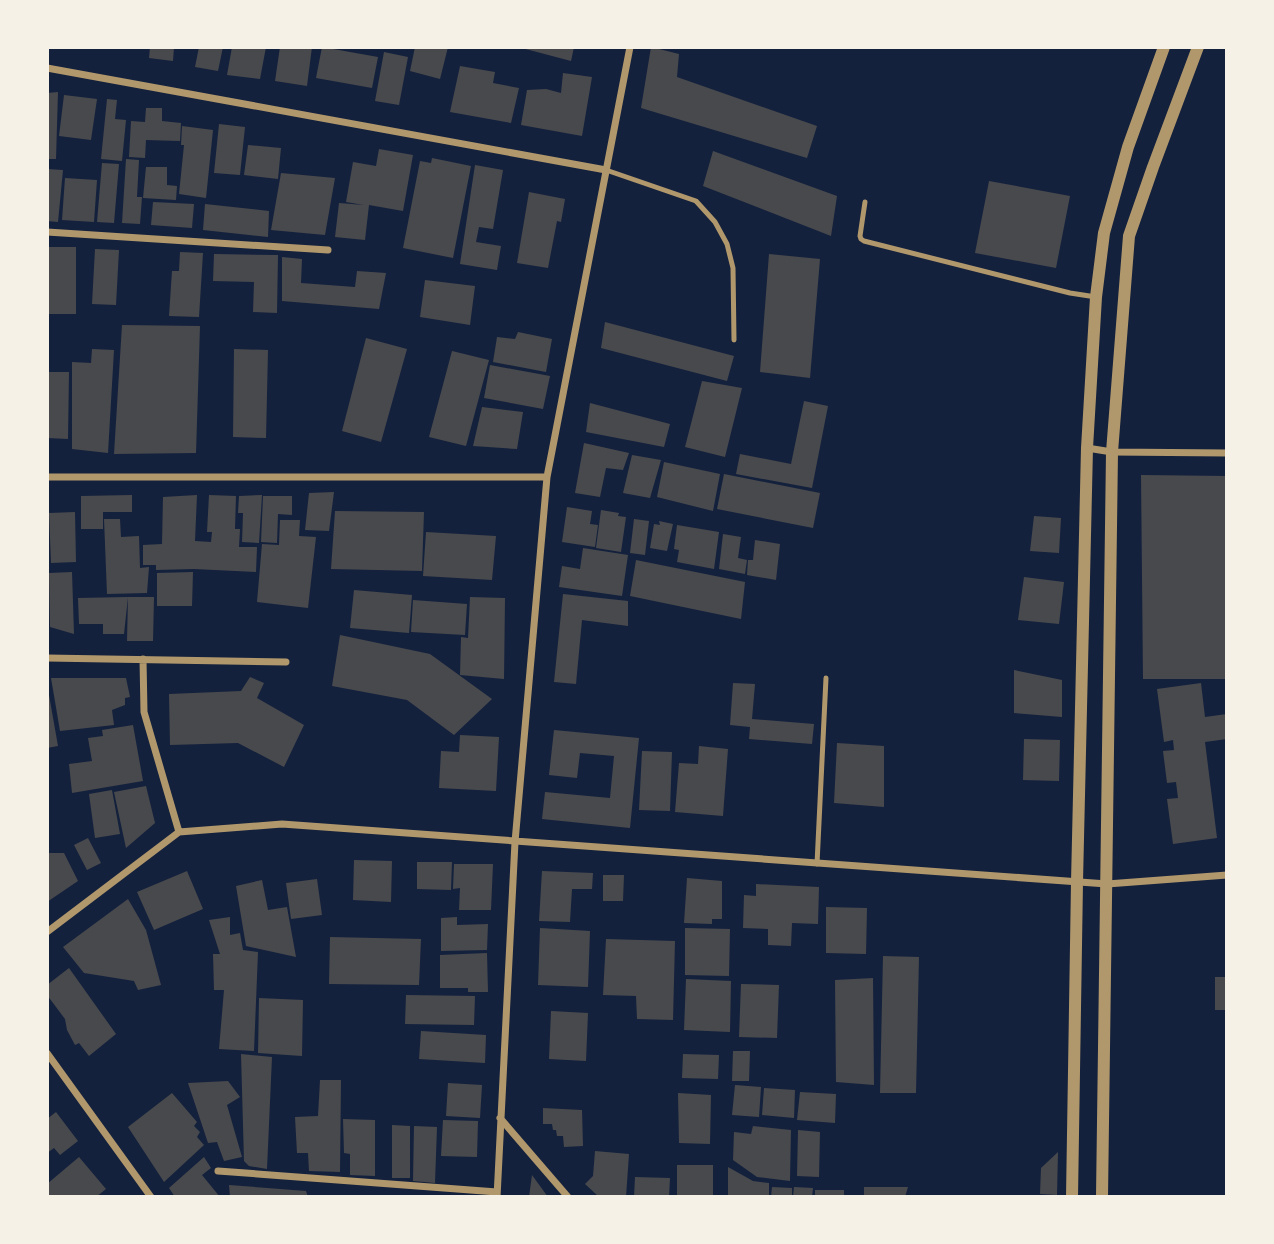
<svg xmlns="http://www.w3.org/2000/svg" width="1274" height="1244" font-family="Signika,sans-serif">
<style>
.building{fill:#48494c}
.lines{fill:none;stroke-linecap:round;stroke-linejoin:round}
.service{stroke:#b1986c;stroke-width:5}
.minor{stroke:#b1986c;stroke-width:7}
.tertiary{stroke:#b1986c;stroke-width:12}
</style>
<rect width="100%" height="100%" fill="#14213d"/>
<path class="building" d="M150,47H174L173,61L149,58Z
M199,47H223L218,71L195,67Z
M232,47H266L260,79L227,75Z
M280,47H312L307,86L275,81Z
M322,47L378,57L372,88L316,78Z
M415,47H448L440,79L410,71Z
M518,47H574L571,61Z
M651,47L679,54L677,77L817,126L807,158L641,108Z
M384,52L408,57L399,105L375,101Z
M460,66L495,72L493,83L519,88L511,123L450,112Z
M563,73L592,77L582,136L521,125L527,90L546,89L561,93Z
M58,92L56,159H47V93Z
M64,95L97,99L91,140L59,136Z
M107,99L117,100L115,119L126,120L122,161L101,159Z
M146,108H162V121L181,123L180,141L146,140L145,158L129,157L131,121L145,122Z
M219,124L245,127L240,175L214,173Z
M182,126L213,130L206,198L179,194L184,145H181Z
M248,145L281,148L278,179L244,175Z
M379,149L413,155L403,211L369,205L365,240L335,237L339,203L364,205L346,202L353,162L376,166Z
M713,151L837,196L831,236L703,186Z
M432,158L471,166L453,258L403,248L420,161L431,163Z
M126,159L139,160L137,197H142L140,224L122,223Z
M102,163L119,164L114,223L97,222Z
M475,165L503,170L493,229L479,227L476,242L501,246L497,270L460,264Z
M146,167H167V185L177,186L176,200L143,198Z
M47,169L63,170L58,222L47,221Z
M281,173L335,178L325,235L271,230Z
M65,178L97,180L94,222L62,220Z
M989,181L1070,196L1056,268L975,253Z
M529,192L565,199L561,222L557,221L548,268L517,263Z
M153,202L194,204L192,228L151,225Z
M205,204L269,211L268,237L203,230Z
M47,247H76V314H47Z
M95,249L119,250L116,305L92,304Z
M180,252L203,253L199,317L169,316L172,271H179Z
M214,254L278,255L277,313L253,312L254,282L213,281Z
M769,254L820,259L810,378L760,372Z
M282,257L302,259L301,283L355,287L357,271L386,273L379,309L282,301Z
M425,280L475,286L470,325L420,317Z
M605,322L734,356L727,381L601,348Z
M122,325L200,326L196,453L114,454Z
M518,332L552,339L546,372L493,362L497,337L515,339Z
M366,338L407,349L381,442L342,431Z
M92,349L114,350L108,453L72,449V362L91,363Z
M234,349L268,350L266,438L233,437Z
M452,351L489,360L466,446L429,437Z
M490,365L550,376L543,409L484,398Z
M47,372H69L68,439L47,438Z
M702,381L742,388L725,457L685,447Z
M804,401L828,406L812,488L736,474L740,454L791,464Z
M590,403L670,424L664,447L586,432Z
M482,407L523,412L517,449L473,446Z
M584,443L629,453L623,470L606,468L600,497L575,493Z
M632,455L661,460L650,498L623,493Z
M664,462L720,474L713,511L657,497Z
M724,474L820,493L813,528L717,509Z
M1141,475L1227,476V679H1143Z
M334,492L329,531L305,530L309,493Z
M132,495V512H103V529H81V496Z
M197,495L195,541L211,542L212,532H207L209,495L236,496L235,529H240L239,547H257L256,572L194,569L156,570V565H143V545L162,544L163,497Z
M262,495L259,543L242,542L243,513H238L239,496Z
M263,496H292V515L278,514L277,543L261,542Z
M567,507L592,511L590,524L598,525L595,547L562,542Z
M601,510L619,513L618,516L626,517L621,552L596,548Z
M335,511L424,512L422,571L331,569Z
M75,512L76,562L51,563L49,513Z
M1034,516L1061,518L1059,553L1030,551Z
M104,519H120L121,537L139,536L140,568L149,567L147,593L107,594Z
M634,519L649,521L645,555L630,553Z
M280,520H300L299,536L316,537L308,608L257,602L262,544L279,545Z
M659,521L673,524L667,551L650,548L654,524L660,525Z
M677,525L719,532L714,569L677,562L679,550L674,549Z
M426,532L496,536L492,580L423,576Z
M723,534L741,537L738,558L747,560L745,574L719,569Z
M755,540L780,544L776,580L747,575L748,560H753Z
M583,548L628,555L622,596L559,587L562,566L580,569Z
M636,560L745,582L741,619L630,596Z
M72,572L74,634L50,627L49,573Z
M193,572L192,606H157V573Z
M1024,577L1064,582L1059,624L1018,620Z
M354,590L412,595L409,633L350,628Z
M563,594L628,601V626L582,620L576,684L554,682Z
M128,597H154L153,641H127L128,597L124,634H103V624H79L78,598Z
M470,597L505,598L504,679L460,675L461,637L468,638Z
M413,600L467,604L465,635L411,632Z
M340,635L430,654L492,699L454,735L407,700L332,686Z
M1014,670L1062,680V717L1014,713Z
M250,677L264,683L257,698L304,725L284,767L238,743L170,745L169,694L241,691Z
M51,678H126L130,697L125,698V705L112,710L114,725L60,731Z
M733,683L755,684L752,719L814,724L812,744L749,739L750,727L730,725Z
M1201,683L1205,717L1227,714V739L1205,742L1217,838L1173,844L1167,799L1178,798L1176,782L1167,783L1163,751L1174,750L1173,740L1164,742L1157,689Z
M47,695H49L58,746L47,748Z
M133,725L143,781L72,793L69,764L92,761L88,738L103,736L102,730Z
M554,730L639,738L630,828L542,819L545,792L610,798L614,756L580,753L577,778L549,775Z
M460,735L499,737L496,791L439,788L441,751L459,752Z
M1024,739L1060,740L1059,781L1023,780Z
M837,743L884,746V807L834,803Z
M699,746L728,749L723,816L675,812L679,763L698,764Z
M642,751L672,752L670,811L639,810Z
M146,786L155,823L126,848L114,792Z
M112,790L120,834L95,838L89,794Z
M88,838L101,863L87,870L74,845Z
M47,853H64L78,881L47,902Z
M354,860L392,861L391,902L353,900Z
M417,862H452L451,890L417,889Z
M454,864H493L491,910H459L460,888L453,889Z
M187,871L203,909L154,930L137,892Z
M542,871L593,873L592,889H572L570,922L539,921Z
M603,875H624L623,901H603Z
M687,878L722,881V919H712V924L684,923Z
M317,879L322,915L291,919L286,883Z
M262,880L268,910L287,907L296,957L246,946L236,886Z
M756,884L819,887L818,924L792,923L791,946L768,945V929L743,928L744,895L756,896Z
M128,899L146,930L161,985L138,990L134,981L84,973L63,947Z
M826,907L867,908L866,954L826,953Z
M230,917V935L240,933L243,950L258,952L254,1051L219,1049L224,990H214L213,954H220L209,920Z
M457,917V925L488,924L487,950L441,951V918Z
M540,928L590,931L588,987L538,985Z
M685,928L730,929L729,976L685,975Z
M330,937L421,939L419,985L329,984Z
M606,939L675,941L673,1020L637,1019L636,996L603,995Z
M487,953L488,992H468V988H440V955Z
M883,956L919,957L916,1093H880Z
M69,968L116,1034L89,1056L79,1043L75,1045L67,1030L65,1019L47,995V985Z
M1215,977H1227V1010H1215Z
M873,978L874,1085L836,1082L835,980Z
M686,979L731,981L730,1032L684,1030Z
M741,984L779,985L777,1038L739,1037Z
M406,995L475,996L474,1025L405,1024Z
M259,998L303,1000L302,1056L258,1053Z
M551,1011L588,1013L586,1061L549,1059Z
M421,1031L486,1035L485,1063L419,1059Z
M733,1051H750L749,1081H732Z
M241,1054L272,1057L267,1169L249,1166L244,1161Z
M683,1054L719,1055L718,1079L682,1078Z
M320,1080H341L340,1172L309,1171L308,1153H297L295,1117L318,1116Z
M228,1081L240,1097L227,1105L242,1157L224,1161L217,1142L208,1143L188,1083Z
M448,1083L482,1085L480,1118L446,1116Z
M735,1085L761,1087L759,1117L732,1115Z
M764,1088L795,1090L794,1118L762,1115Z
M800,1092L836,1094L835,1123L797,1120Z
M172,1093L197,1122L194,1126L200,1132L197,1137L204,1145L164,1182L128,1127Z
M678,1093L711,1095L710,1144L679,1143Z
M543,1108L582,1110L583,1146L564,1147L563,1136H557L556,1130H553L552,1124H543Z
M56,1112L78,1141L60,1155L54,1148L47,1153V1119Z
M343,1119L375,1120V1176L350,1175V1154L344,1153Z
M443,1120L478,1121L477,1157L441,1156Z
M392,1125L410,1126V1178H392Z
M414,1126L437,1127L435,1183L413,1181Z
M753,1126L791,1130L790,1181L757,1177L733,1160L734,1132L751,1134Z
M798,1130L820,1132L819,1177L797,1176Z
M595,1151L629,1154L626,1197H599L585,1184L593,1176Z
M1058,1152L1057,1195L1040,1194L1041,1168Z
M79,1157L106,1189L96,1197H47V1184Z
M204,1157L211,1168L202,1175L220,1197H175L169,1188Z
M677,1165H713V1197H677Z
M728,1167L753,1181L769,1183V1197H728Z
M532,1175L548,1197H529Z
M635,1177L670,1178L669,1197H634Z
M229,1185L306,1191L308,1197H230Z
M772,1187L792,1188V1197H771Z
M794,1187L813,1188L812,1197H793Z
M864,1187H908L905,1197H864Z
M815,1190H844V1197H815Z"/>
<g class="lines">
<path class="service" d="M606,170L696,201L715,222L727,244L733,268L734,340
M865,202L860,236L861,239L864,241L1070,293L1096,297
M817,864L826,678"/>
<path class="minor" d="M47,68L606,170
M47,232L328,250
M1087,448L1112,452L1227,453
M47,477H547
M47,658L286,662
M143,659L144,712L179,832
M47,932L179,832L282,824L1107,884L1227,875
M47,1053L151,1197
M500,1118L568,1197
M218,1171L497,1192
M497,1197L515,842L547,477L630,47"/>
<path class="tertiary" d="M1072,1197L1077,882L1087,448L1096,297L1104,233L1128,147L1164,47
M1102,1197L1112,452L1129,236L1153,167L1198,47"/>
</g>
<rect width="1274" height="1244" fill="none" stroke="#f6f1e7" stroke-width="98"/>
</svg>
